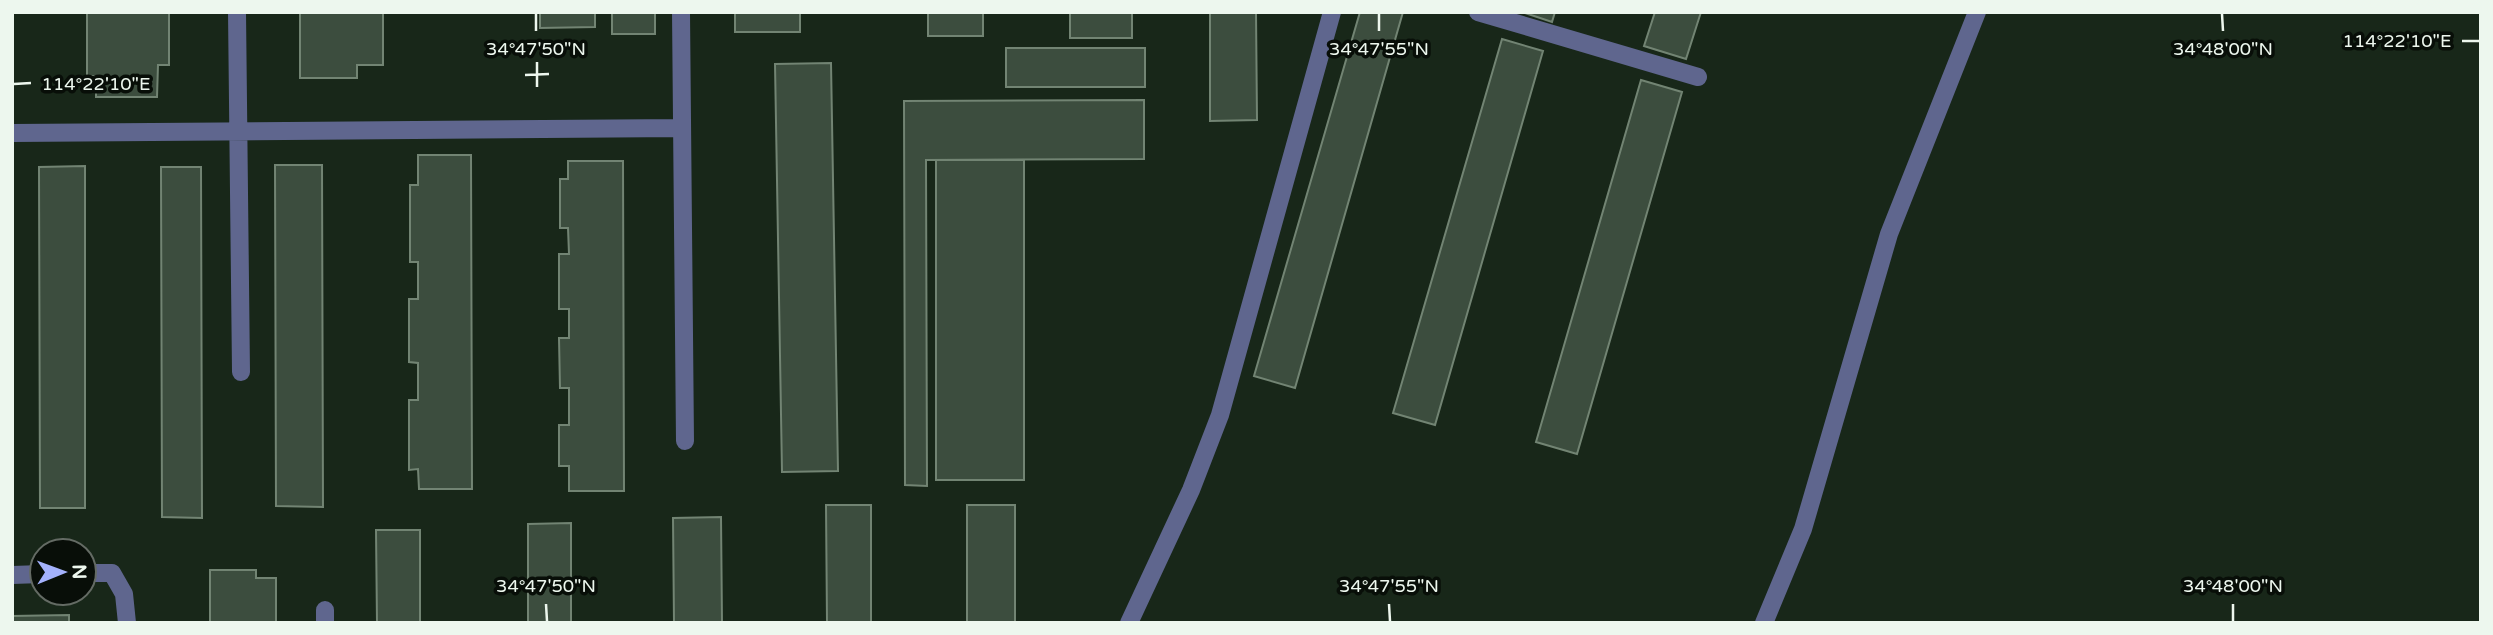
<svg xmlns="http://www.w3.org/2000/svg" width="2493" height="635" font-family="'Varela Round',sans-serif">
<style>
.building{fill:#3c4d3e;stroke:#728473;stroke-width:2}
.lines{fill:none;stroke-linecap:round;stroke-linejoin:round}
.service{stroke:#5f668e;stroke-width:18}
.minor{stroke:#5f668e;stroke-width:18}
.ticks{fill:none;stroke:#edf7ee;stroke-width:2.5}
.ticks-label{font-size:18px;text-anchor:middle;fill:#edf7ee;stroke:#080e08;stroke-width:7;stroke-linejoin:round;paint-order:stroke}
</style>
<rect width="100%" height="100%" fill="#182719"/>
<path class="building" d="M87,12H169V65H158L157,97H96V76H87Z
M300,12H383V65H357V78H300Z
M540,12H595V27L540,28Z
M612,12H655V34H612Z
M735,12H800V32H735Z
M928,12H983V36H928Z
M1070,12H1132V38H1070Z
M1210,12H1256L1257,120L1210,121Z
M1360,12H1403L1295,388L1254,376Z
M1522,12H1555L1552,22Z
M1655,12H1701L1686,59L1644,46Z
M1502,39L1543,51L1435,425L1393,413Z
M1006,48H1145V87H1006Z
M831,63L838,471L782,472L775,64Z
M1641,80L1682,92L1577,454L1536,442Z
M1144,100V159L926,160L927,486L905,485L904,101Z
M418,155H471L472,489H419L418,469L409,470V400H418V363L409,362V299H418V262H410V185H418Z
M936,160H1024V480H936Z
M568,161H623L624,491H569V466H559V425H569V388H560L559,338H569V309H559V254H569L568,228H560V179H568Z
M275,165H322L323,507L276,506Z
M85,166V508H40L39,167Z
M161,167H201L202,518L162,517Z
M826,505H871V623H827Z
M967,505H1015V623H967Z
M721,517L722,623H674L673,518Z
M571,523V623H528V524Z
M376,530H420V623H377Z
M210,570H256V578H276V623H210Z
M69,615V623H12V616Z"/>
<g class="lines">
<path class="service" d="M237,12L241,372
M681,12L685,441
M1478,12L1698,77
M12,133L682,128
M84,573H112L124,594L127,623
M12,575L42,574
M325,610V623"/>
<path class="minor" d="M1129,623L1191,490L1220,415L1332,12
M1764,623L1803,529L1889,234L1977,12"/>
</g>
<path class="ticks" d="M536,14V31M1379,14V31M2222,14L2223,31M2462,41H2479M537,62V87M525,75L549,74M14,84L31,83M546,604L547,621M1389,604L1390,621M2233,604V621"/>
<g class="ticks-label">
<text x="2397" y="47">114°22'10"E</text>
<text x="536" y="55">34°47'50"N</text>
<text x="1379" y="55">34°47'55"N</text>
<text x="2223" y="55">34°48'00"N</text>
<text x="96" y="90">114°22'10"E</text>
<text x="546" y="592">34°47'50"N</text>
<text x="1389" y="592">34°47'55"N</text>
<text x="2233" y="592">34°48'00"N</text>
</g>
<rect width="2493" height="635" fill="none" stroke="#edf7ee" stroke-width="28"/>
<g transform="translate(63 572) rotate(89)"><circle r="33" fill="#080e08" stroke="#646b64" stroke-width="2"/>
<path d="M0-5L12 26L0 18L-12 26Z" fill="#a4b2fc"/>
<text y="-10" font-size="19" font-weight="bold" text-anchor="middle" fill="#edf7ee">N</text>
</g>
</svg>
